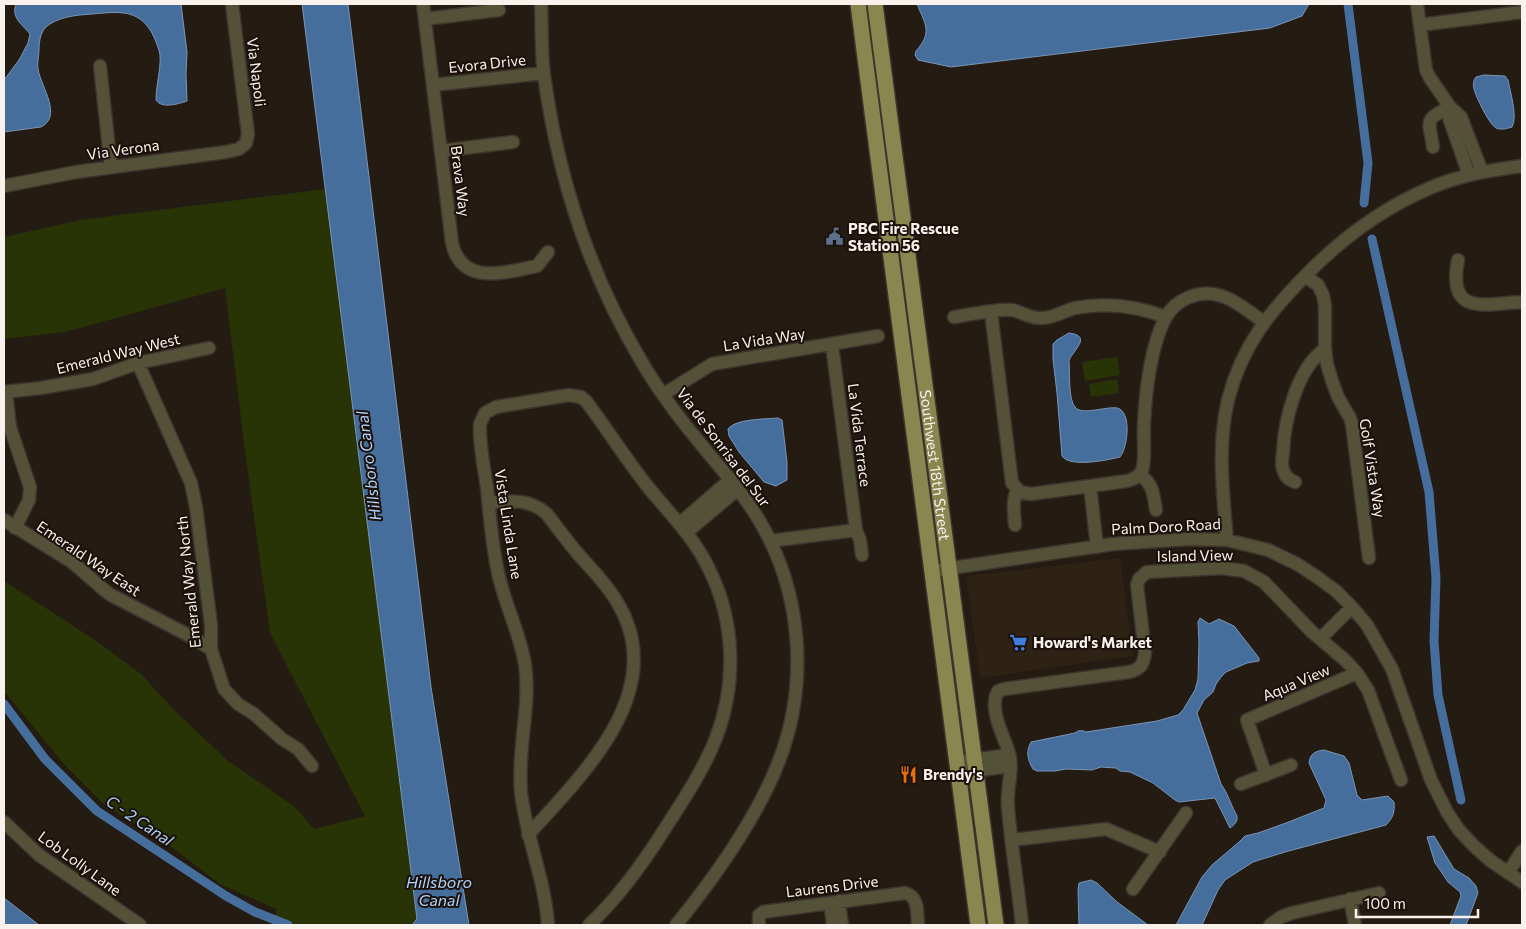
<svg xmlns="http://www.w3.org/2000/svg" width="1526" height="929" font-family="Commissioner,sans-serif">
<style>
.commercial{fill:#2d2213}
.green{fill:#283406}
.water{fill:#456e9d;stroke:#7b95b5}
.lines{fill:none;stroke-linecap:round;stroke-linejoin:round}
.canal{stroke:#456e9d;stroke-width:9}
.minor-casing{stroke:#3d352d;stroke-width:15}
.major-casing{stroke:#3d352d;stroke-width:18}
.minor{stroke:#535238;stroke-width:12}
.major{stroke:#8a864f;stroke-width:15}
.labels{text-anchor:middle;dominant-baseline:central;stroke-width:4;stroke-linejoin:round;paint-order:stroke}
.street-label{font-size:15px;fill:#f8f1ec;stroke:#1b110a}
.poi-label{font-size:15px;font-weight:bold;fill:#f8f1ec;stroke:#1b110a;text-anchor:start}
.water-label{font-size:16px;font-style:italic;fill:#afd3fe;stroke:#1b110a}
</style>
<rect width="100%" height="100%" fill="#241b13"/>
<path class="commercial" d="M1120,558L1133,656L980,678L966,576Z"/>
<path class="green" d="M326,189L417,919L412,925H276V909L220,884L165,842L106,806L64,764L4,691V581L95,640L141,674L175,711L227,760L295,807L314,829L365,816L270,633L246,459L225,288L65,332L4,339V237L80,220Z
M1117,357L1120,375L1085,381L1082,362Z
M1117,379L1119,393L1091,397L1089,384Z"/>
<path class="water" d="M16,4H181L187,52L186,74L187,101C178,104 162,109 156,100C156,85 161,70 160,55C159,48 155,39 152,33C138,8 117,12 92,14C76,15 56,17 45,28C40,34 39,43 39,50C39,56 37,63 38,69C41,87 63,116 41,127L4,132V80L19,60L28,43L30,34C22,24 11,18 16,4Z
M302,4H348L431,687L469,925H412L417,919Z
M917,4H1309L1302,16L1270,28L951,67L918,60L915,55L916,51C933,32 925,24 917,4Z
M1484,75L1505,76L1508,80C1510,91 1518,117 1512,127C1506,129 1501,130 1496,128C1489,124 1476,97 1474,89C1473,84 1473,81 1476,77Z
M1069,333C1094,336 1071,352 1069,361C1070,372 1068,399 1075,407C1081,416 1107,406 1117,408C1132,411 1128,447 1120,457C1108,460 1070,468 1062,456L1057,393L1053,359V344L1057,340Z
M778,418L782,420L787,462V480L776,486L764,482L739,452L729,436L728,429C735,419 765,419 778,418Z
M1200,618L1209,624L1219,619L1234,626L1259,658V661L1247,663L1226,672L1221,677L1216,684L1213,692L1204,700L1197,713L1221,784C1228,793 1231,806 1237,816C1238,822 1234,825 1230,828L1215,798L1179,802L1175,800L1153,783L1130,772L1120,771L1116,768L1101,767L1092,770L1066,769L1055,771H1037L1033,769C1027,759 1026,751 1031,742L1075,733C1078,730 1082,730 1086,732L1157,721L1178,715L1183,710L1195,690L1198,679L1199,642L1198,622Z
M1324,750L1344,756L1349,763L1357,795L1362,800L1388,796L1394,802C1395,812 1393,818 1386,825L1285,852L1253,862L1225,880L1218,890L1202,925H1176L1202,877L1212,865L1239,842L1245,836L1258,833L1286,823L1324,808L1326,800L1309,763C1310,753 1316,751 1324,750Z
M1434,836L1454,869L1469,878L1476,886L1478,893L1466,925H1450L1461,896L1460,892L1448,882L1440,870L1435,863L1427,837Z
M1091,880L1097,883L1117,902L1148,925H1079L1078,890L1079,883Z
M4,898L39,925H4Z"/>
<g class="lines">
<path class="canal" d="M1348,4L1368,163L1364,203
M1372,239L1429,492L1436,578L1434,641L1438,695L1461,800
M4,704L45,759L97,811L226,896L255,912L288,925"/>
<defs>
<path id="minor" d="M423,4L452,243C462,287 505,272 537,266L548,252
M541,4C542,27 541,52 544,75C558,177 590,276 643,364C659,391 680,419 700,443C720,468 742,491 759,520C802,592 809,683 779,761C756,820 715,877 676,925
M1417,4L1426,70L1430,78L1450,107L1461,117L1482,172
M425,19L499,10
M1420,25L1522,12
M100,66L111,167
M433,85L544,73
M1450,107L1449,118L1469,175
M1433,147C1429,120 1423,120 1450,107
M441,151L513,142
M4,186L76,172L226,152L239,149L246,143L248,134L232,4
M1458,260C1447,316 1483,304 1522,302
M1305,276L1318,285L1323,295L1325,306V349L1327,364L1332,381L1338,397L1350,418L1352,424L1369,558
M991,312L1012,483L1020,492L1031,494L1127,481C1134,479 1139,477 1142,470C1146,461 1143,436 1144,425C1145,394 1151,344 1166,317C1176,299 1199,290 1218,295C1235,299 1250,313 1264,322
M954,317C969,315 999,308 1012,310C1022,312 1031,319 1042,318C1053,318 1064,311 1075,308C1106,302 1137,306 1166,317
M832,345L856,530L860,540L862,555
M138,363L191,483L196,507L211,625V649L224,689L238,704L254,714L282,739L298,749L312,766
M4,392L41,388L93,379L138,363L209,348
M6,392L10,427
M664,394L712,364L878,336
M4,423L10,427L30,487L29,500L15,528
M1140,474C1154,486 1153,493 1156,510
M1295,482C1290,480 1286,478 1284,472C1281,467 1282,459 1283,453C1284,421 1297,368 1325,349
M1090,486L1097,547
M489,503C510,501 528,498 546,513C557,527 567,541 579,555C592,570 607,584 617,602C671,690 583,774 528,835
M4,520L72,562L109,594L188,635L211,649
M679,524L731,479
M1015,525C1014,512 1012,501 1017,490
M687,532L738,489
M1227,540C1223,493 1217,447 1228,400C1242,345 1270,311 1310,271C1345,236 1385,207 1430,188C1460,175 1491,170 1522,166
M770,541L856,530
M932,571L1113,544L1189,539L1227,540L1268,550L1297,564L1317,577L1336,591L1352,607L1367,625L1392,669L1431,780L1447,812L1459,830L1475,847L1491,861L1522,882
M1320,639L1352,607
M956,762L1009,755
M958,773L1010,766
M1266,775L1247,720L1357,673
M1241,784L1291,765
M4,822L39,855L140,925
M1012,840L1106,829L1160,852
M1508,873L1522,851
M1133,889L1186,813
M1350,899L1355,925
M839,901L842,925
M830,903L833,925
M548,925C545,879 526,838 521,792C517,749 531,707 525,664C520,634 506,607 499,577C492,548 490,517 487,488C484,467 479,445 480,424L485,413L496,407L569,395L581,397L586,401C607,429 626,459 648,487C670,514 694,537 709,569C735,621 737,683 716,738C704,769 684,799 666,827C644,862 619,897 589,925
M759,925V915L763,912L905,893C919,896 917,914 918,925
M1022,925C1018,886 1011,846 1008,807C1006,789 1014,771 1009,753C1004,736 988,709 998,691L1004,689L1129,672C1141,669 1144,664 1145,652L1137,585L1139,579L1147,572L1222,568L1244,571L1264,582L1312,632L1345,660L1357,673L1368,690L1401,780
M1270,925L1281,917L1292,913L1379,893"/>
<g id="major">
<path d="M858,4L978,925"/>
<path id="s1" d="M875,4L996,925"/>
</g>
</defs>
<use href="#minor" class="minor-casing"/>
<use href="#major" class="major-casing"/>
<use href="#minor" class="minor"/>
<use href="#major" class="major"/>
</g>
<defs>
<symbol id="civic-bare" viewBox="-9 -9 18 18"><path d="M-.6-6.5H3V-4.5H.6V-3L4-1V1h2V6H-6V1h2V-1L-.6-3ZM-1.2 2.5V6h2.4V2.5Z" fill="#5c6f8a" stroke="#1b110a" stroke-width="2.5" paint-order="stroke"/></symbol>
<symbol id="supermarket-bare" viewBox="-9 -9 18 18"><path d="M-6-5.5h2.5l.6 2H6L4.5 2H-2.5L-4.4-4H-6ZM-1.5 3.2a1.3 1.3 0 1 0 .1 0ZM3 3.2a1.3 1.3 0 1 0 .1 0Z" fill="#3f7fe0" stroke="#1b110a" stroke-width="2.5" paint-order="stroke"/></symbol>
<symbol id="restaurant-bare" viewBox="-9 -9 18 18"><path d="M-5-6h1v4h1v-4h1v4h1v-4h1v5L-1.5 .5V6h-2V.5L-5-1ZM5-6V6H3V1.5H1.5Q1.5-4 5-6Z" fill="#e8710a" stroke="#1b110a" stroke-width="2.5" paint-order="stroke"/></symbol>
</defs>
<g fill-rule="evenodd">
<use href="#civic-bare" x="822" y="224" width="25" height="25"/>
<use href="#supermarket-bare" x="1006" y="630" width="25" height="25"/>
<use href="#restaurant-bare" x="896" y="762" width="25" height="25"/>
</g>
<g class="labels">
<g class="street-label">
<text transform="translate(487 63) rotate(-6)">Evora Drive</text>
<text transform="translate(257 72) rotate(83)">Via Napoli</text>
<text transform="translate(123 149) rotate(-8)">Via Verona</text>
<text transform="translate(461 181) rotate(83)">Brava Way</text>
<text transform="translate(764 339) rotate(-9)">La Vida Way</text>
<text transform="translate(118 353) rotate(-14)">Emerald Way West</text>
<text transform="translate(860 435) rotate(83)">La Vida Terrace</text>
<text transform="translate(724 447) rotate(53)">Via de Sonrisa del Sur</text>
<text stroke="none"><textPath href="#s1" startOffset="465">Southwest 18th Street</textPath></text>
<text transform="translate(1373 468) rotate(81)">Golf Vista Way</text>
<text transform="translate(509 524) rotate(81)">Vista Linda Lane</text>
<text transform="translate(1166 526) rotate(-3)">Palm Doro Road</text>
<text transform="translate(1195 555) rotate(-1)">Island View</text>
<text transform="translate(89 558) rotate(34)">Emerald Way East</text>
<text transform="translate(188 582) rotate(-96)">Emerald Way North</text>
<text transform="translate(1296 682) rotate(-23)">Aqua View</text>
<text transform="translate(80 863) rotate(36)">Lob Lolly Lane</text>
<text transform="translate(832 886) rotate(-7)">Laurens Drive</text>
</g>
<g class="poi-label">
<text x="848" y="228">PBC Fire Rescue<tspan x="848" dy="17">Station 56</tspan></text>
<text x="1033" y="642">Howard's Market</text>
<text x="923" y="774">Brendy's</text>
</g>
<g class="water-label">
<text transform="translate(368 466) rotate(-97)">Hillsboro Canal</text>
<text transform="translate(140 820) rotate(34)">C - 2 Canal</text>
<text x="439" y="881">Hillsboro<tspan x="439" dy="18">Canal</tspan></text>
</g>
</g>
<rect width="1526" height="929" fill="none" stroke="#f8f1ec" stroke-width="10"/>
<path d="M1356 909v8h122v-8" fill="none" stroke="#f8f1ec" stroke-width="2.5"/>
<text x="1364" y="909" font-size="15" fill="#f8f1ec" stroke="#1b110a" stroke-width="4" paint-order="stroke">100 m</text>
</svg>
